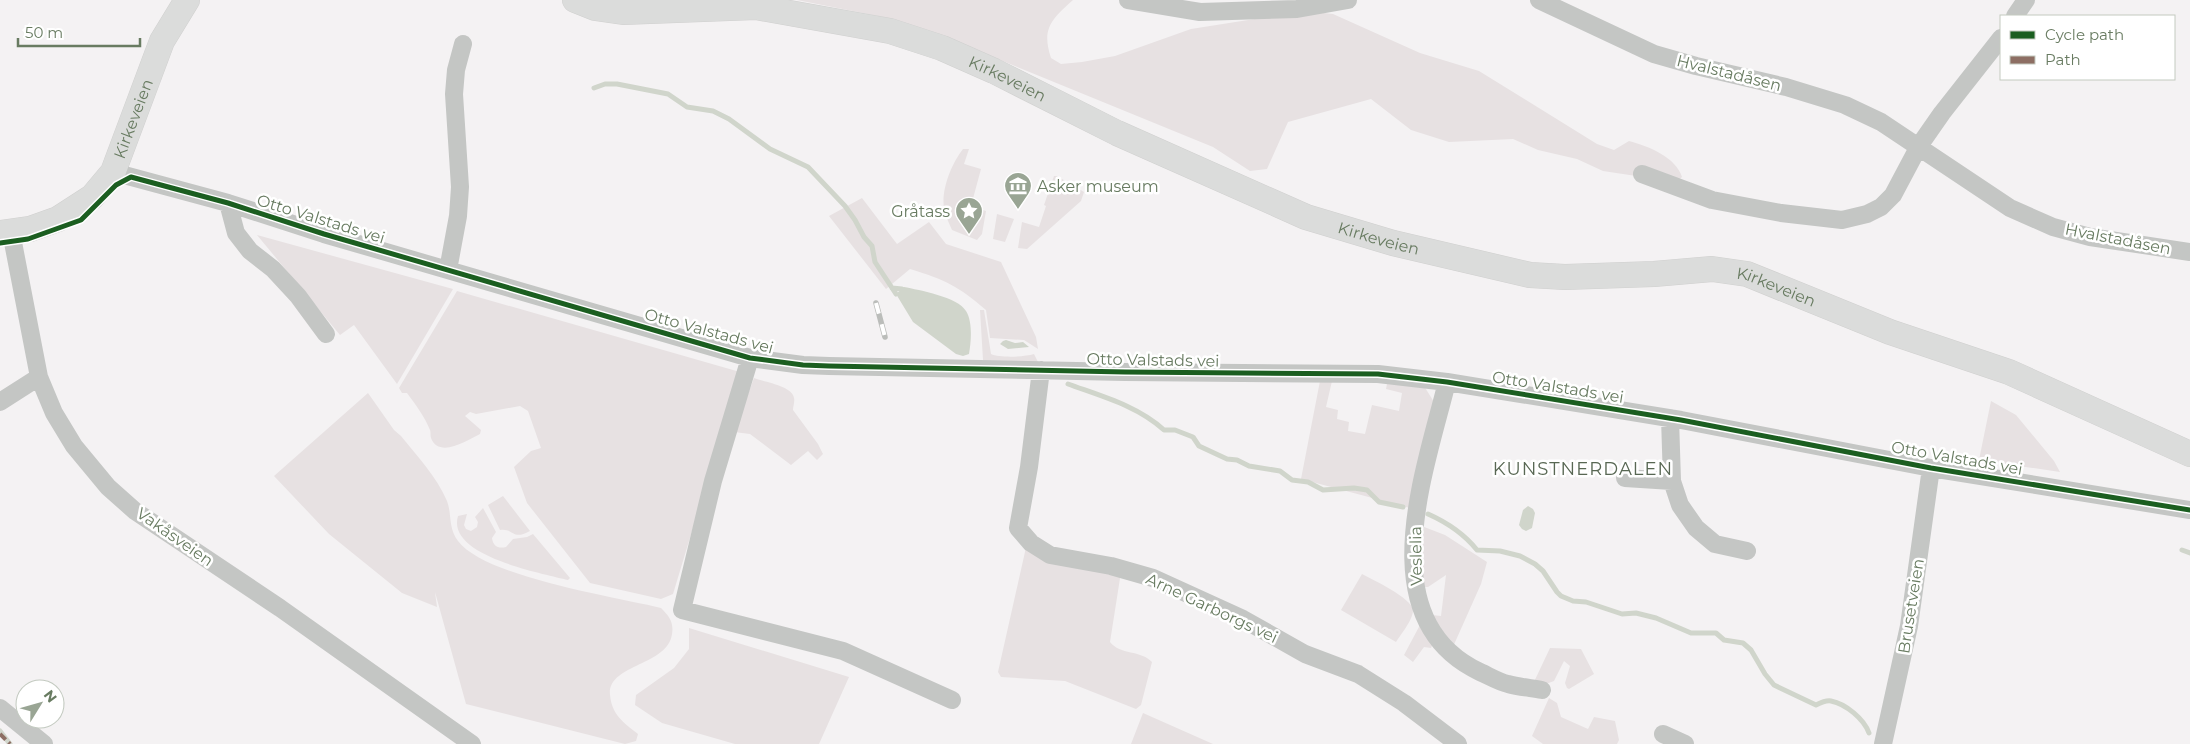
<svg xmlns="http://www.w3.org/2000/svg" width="2190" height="744" font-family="Montserrat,sans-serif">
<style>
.green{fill:#e7e1e2}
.water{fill:#d0d5cb}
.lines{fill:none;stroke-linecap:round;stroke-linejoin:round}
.stream{stroke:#d0d5cb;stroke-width:5}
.secondary-casing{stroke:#d0d0cf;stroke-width:26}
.minor{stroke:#c4c6c4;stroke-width:18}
.secondary{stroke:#dbdcdb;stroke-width:25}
.rail-casing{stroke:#bbbdba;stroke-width:5.5}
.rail{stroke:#fff;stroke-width:4;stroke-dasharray:11;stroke-linecap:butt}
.quiet{stroke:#8d6e63;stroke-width:4;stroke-dasharray:8 4;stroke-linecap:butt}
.cycleway-casing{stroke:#fff;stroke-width:8}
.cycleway{stroke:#1b5e20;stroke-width:5}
.labels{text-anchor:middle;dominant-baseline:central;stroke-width:5;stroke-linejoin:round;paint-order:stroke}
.street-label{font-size:16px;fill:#687b61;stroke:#fff}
.poi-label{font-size:16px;fill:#687b61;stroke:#fff;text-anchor:start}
.neighbourhood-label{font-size:18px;letter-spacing:1px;fill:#586753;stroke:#fff}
</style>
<rect width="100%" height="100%" fill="#f4f2f3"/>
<path class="green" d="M797,0H1073C1052,19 1041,28 1051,58L1061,64L1082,62L1115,56L1191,29L1306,11L1333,14L1420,53L1479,71L1597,144L1614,150L1629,141C1648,146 1676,157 1682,177L1676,182L1603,171L1577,159L1538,150L1513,139L1449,142L1411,130L1371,99L1288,122L1267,169L1250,171L1213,147L939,35L883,17Z
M963,149H969L964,164L981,169L971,206L986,211L982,234L977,240L952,230C949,223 945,215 944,208C941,189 952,163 963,149Z
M1054,176H1057L1084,192L1081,201L1027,249L1018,248L1022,222L1039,227L1046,206L1044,205Z
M862,198L897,244L929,222L946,244L1001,262L1036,337L1038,349L1024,340L990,338L986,310C958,286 946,280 910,269L886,289L829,216Z
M997,214L1014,219L1005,242L993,239Z
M257,235L453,289L397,384L354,325L340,335Z
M457,291L740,372L673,594L661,599L590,583L527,503L514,467L531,451L541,448L528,411L520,406L476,414L470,412L465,416L481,430L480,434C468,440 439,459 431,438C430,435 431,432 430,430C425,417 415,404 407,393H402L399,388Z
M980,310H984L991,354C1000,358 1024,357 1034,354L1038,362L993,363L983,360Z
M754,378C764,382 793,386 794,398C795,401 793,407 793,410L818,444L823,454L817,460L808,451L791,465L750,434L734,432Z
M1320,381H1332L1326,407L1338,410L1337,419L1349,422L1348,431L1365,434L1372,405L1399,411L1402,393L1386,389L1387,384L1424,386L1434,402L1410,508L1301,479Z
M368,393L394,430L401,436C417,456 437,477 447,501C452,514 448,528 458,541C485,577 615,597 661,608C669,616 674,622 672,634C668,666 607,664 610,695C612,715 623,722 638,734L636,741L625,744L466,704L435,592L437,607L402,593L329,534L274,476Z
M1991,401L2016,415L2054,461L2060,472L1979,460Z
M503,496L530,531C512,541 514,528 500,530L488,505Z
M483,508L496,532L492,538C493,546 498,549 506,547L513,539L527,537L533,534L570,578L568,580C541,573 446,556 458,516L467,514L464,525L466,529L471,531L477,527L478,522L475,517Z
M1419,525L1445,535L1487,562L1481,584L1452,649L1432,615L1441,616L1446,575L1428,587H1422Z
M1027,543L1121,572L1110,642C1120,655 1141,650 1152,662L1141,705L1136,709L1065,681L1001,677L998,672Z
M1362,574C1373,580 1412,598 1413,610C1413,620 1401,634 1396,642L1341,610Z
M1420,625L1434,641L1431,648L1424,647L1413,662L1404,655Z
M689,628L849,677L819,744H735L662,723L635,705L636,695L674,668L689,649Z
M1550,648L1581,649L1594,674L1569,689L1567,688L1565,683L1570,666L1564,661L1554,681L1546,684H1533Z
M1549,698L1557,703L1561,717L1588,729L1594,717L1615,721L1619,740L1617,744H1543L1532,736Z
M1143,713L1213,744H1131Z"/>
<path class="water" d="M904,287C919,290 958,297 966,311C973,322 971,343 969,354L963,356L956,354L913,322L896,294Z
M1006,340L1015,343L1023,342L1029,347L1008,349L1000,344L1003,341Z
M1528,506L1533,509L1535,513L1532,528L1526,531L1522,529L1519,525L1523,510Z"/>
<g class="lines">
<path class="stream" d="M594,88L605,84H617L668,94L687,107L713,111L729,119L770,149L808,167L845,206L855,220L864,237L872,246L875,262L896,294
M892,288L902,289
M1068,384C1101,396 1138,406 1164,430H1175L1193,437L1199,446L1227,459L1237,460L1249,466L1280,471L1292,480L1308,482L1323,490L1354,488L1367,490L1379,502L1403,507
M1428,514C1446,522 1465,535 1477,550L1500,551L1520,556L1535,564L1543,571L1557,592L1561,596L1573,601L1586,602L1622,614L1636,613L1656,618L1691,633H1716L1724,640L1743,643L1751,650L1765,674L1774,685L1816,705C1820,703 1826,700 1831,701C1846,704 1864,719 1869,733
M2182,550L2190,553
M0,731L10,744"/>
<defs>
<g id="secondary">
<path id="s1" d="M575,0L595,8L623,12L756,7L890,31L942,48L994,71L1117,133L1306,217L1393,243L1530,275L1565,277L1654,274L1712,269L1747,274L1890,332L2009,372L2190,454"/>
<path id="s2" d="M0,233L30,229L58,219L92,197L113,172L162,41L187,0"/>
</g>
</defs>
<use href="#secondary" class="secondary-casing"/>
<path class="minor" d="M1128,0L1200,12L1297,9L1348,0
M1539,0L1654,54L1696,66L1786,87L1845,105L1881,122L2010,208L2053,227L2090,237L2190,252
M2015,16L2026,0
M113,172L228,203L324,234L750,358L803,365L829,366L1125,372L1378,374L1447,382L1681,420L1931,468L2190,510
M1642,174L1712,200L1781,213L1842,220L1867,214L1881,207L1893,195L1919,146L1942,113L2001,38
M228,203L236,233L250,251L273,269L298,296L326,334
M11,232L39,377L54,413L74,446L108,487L135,511L280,608L472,744
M448,270L458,216L460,187L454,94L456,70L463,44
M750,358L713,481L682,610L843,651L952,700
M1041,370L1029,467L1018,528L1031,543L1050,555L1111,566L1153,578L1243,619L1305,654L1358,674L1404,703L1458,744
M1447,382C1425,471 1369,620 1480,672C1489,676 1499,682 1508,684C1519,687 1531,688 1542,690
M0,402L39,377
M1670,418L1672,481L1680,505L1696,528L1715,544L1747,551
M1625,478L1672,481
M0,708L44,744
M1663,734L1685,744
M1883,744L1909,626L1931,468"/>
<use href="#secondary" class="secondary"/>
<defs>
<path id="rail" d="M876,303L885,337"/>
</defs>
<use href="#rail" class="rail-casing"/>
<use href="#rail" class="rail"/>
<path class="quiet" d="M0,734L10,744"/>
<defs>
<path id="cycleway" d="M0,243L28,239L81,220L116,185L131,177L228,203L324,234L750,358L803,365L829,366L1125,372L1378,374L1447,382L1681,420L1931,468L2190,510"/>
</defs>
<use href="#cycleway" class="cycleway-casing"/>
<use href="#cycleway" class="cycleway"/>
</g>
<defs>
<symbol id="museum-pin" viewBox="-11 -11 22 30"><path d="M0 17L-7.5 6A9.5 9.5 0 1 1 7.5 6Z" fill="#99a594" stroke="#fff"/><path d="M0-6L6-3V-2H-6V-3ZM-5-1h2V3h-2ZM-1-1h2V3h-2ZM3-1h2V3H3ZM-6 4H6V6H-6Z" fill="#fff"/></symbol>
<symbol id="sight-pin" viewBox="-11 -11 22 30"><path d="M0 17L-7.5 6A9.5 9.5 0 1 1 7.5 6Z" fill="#99a594" stroke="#fff"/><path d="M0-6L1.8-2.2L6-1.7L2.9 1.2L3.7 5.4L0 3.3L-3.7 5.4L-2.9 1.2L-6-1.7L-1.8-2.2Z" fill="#fff"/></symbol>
</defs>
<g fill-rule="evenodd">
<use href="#museum-pin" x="1002" y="170" width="32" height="43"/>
<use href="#sight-pin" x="953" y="195" width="32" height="43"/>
</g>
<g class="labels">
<g class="street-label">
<text transform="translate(1729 73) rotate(14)">Hvalstadåsen</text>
<text stroke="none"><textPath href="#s1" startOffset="446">Kirkeveien</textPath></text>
<text stroke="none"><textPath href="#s2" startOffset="190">Kirkeveien</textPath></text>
<text transform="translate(321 219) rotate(17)">Otto Valstads vei</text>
<text stroke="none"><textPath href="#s1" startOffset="851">Kirkeveien</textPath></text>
<text transform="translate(2118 239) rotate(11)">Hvalstadåsen</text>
<text stroke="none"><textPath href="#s1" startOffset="1256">Kirkeveien</textPath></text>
<text transform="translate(709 331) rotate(15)">Otto Valstads vei</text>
<text transform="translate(1153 360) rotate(1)">Otto Valstads vei</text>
<text transform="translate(1558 387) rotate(9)">Otto Valstads vei</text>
<text transform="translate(1957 458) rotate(10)">Otto Valstads vei</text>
<text transform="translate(175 537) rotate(35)">Vakåsveien</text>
<text transform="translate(1416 556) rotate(-91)">Veslelia</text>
<text transform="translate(1911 606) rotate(-81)">Brusetveien</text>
<text transform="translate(1212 608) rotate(25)">Arne Garborgs vei</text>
</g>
<g class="poi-label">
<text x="1037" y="186">Asker museum</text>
<text x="950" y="211" text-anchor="end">Gråtass</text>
</g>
<g class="neighbourhood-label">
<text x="1583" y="469">KUNSTNERDALEN</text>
</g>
</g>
<rect x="2000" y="15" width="175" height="65" fill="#ffffff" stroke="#c3cac0"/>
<rect x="2010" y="31" width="25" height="8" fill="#1b5e20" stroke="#c3cac0"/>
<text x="2045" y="40" font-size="15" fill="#687b61">Cycle path</text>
<rect x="2010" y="56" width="25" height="8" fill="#8d6e63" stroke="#c3cac0"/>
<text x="2045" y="65" font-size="15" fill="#687b61">Path</text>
<g transform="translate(40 704) rotate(53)"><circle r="24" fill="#ffffff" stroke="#c3cac0"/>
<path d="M0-4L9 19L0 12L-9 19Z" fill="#99a594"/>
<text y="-8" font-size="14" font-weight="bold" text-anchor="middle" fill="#687b61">N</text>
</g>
<path d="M18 38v8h122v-8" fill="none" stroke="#687b61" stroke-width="2.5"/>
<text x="25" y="38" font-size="15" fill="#687b61" stroke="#ffffff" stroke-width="4" paint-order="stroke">50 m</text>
</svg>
